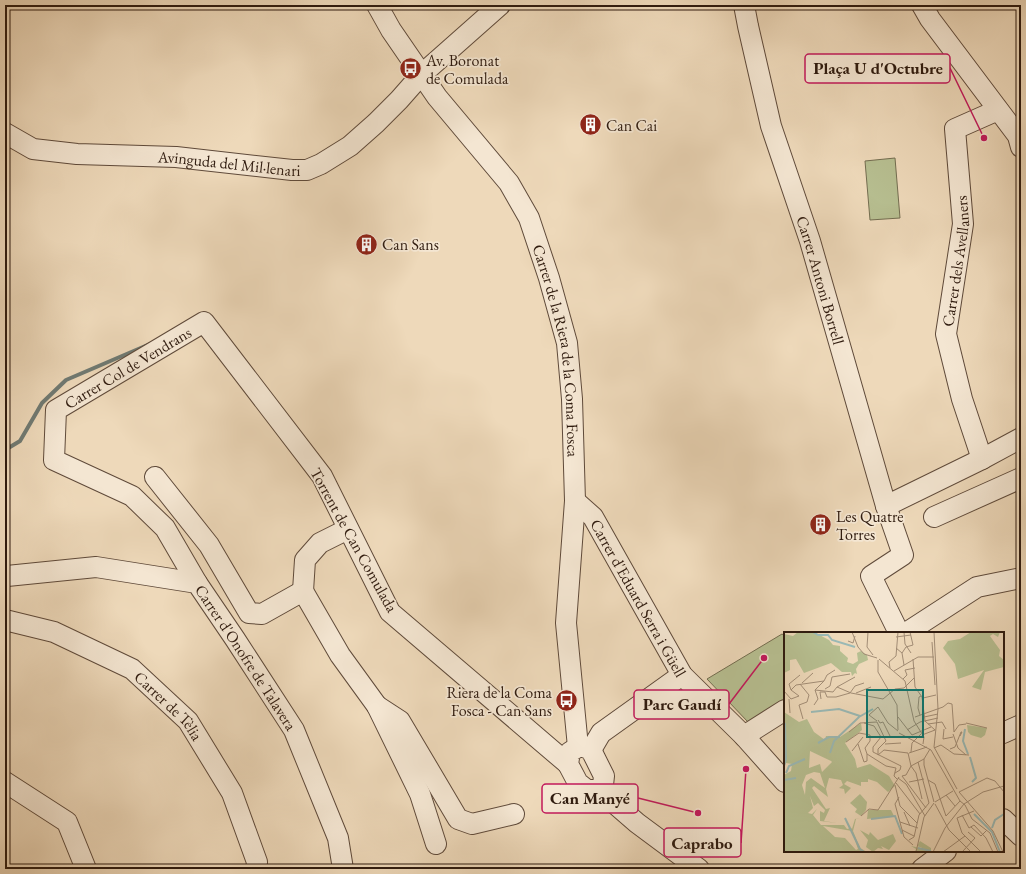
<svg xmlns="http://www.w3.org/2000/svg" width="1026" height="874" font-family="'EB Garamond',serif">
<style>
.green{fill:#b7bf91;stroke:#736d50}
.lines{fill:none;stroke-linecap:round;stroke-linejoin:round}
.stream{stroke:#6f7a73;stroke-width:4}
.minor-casing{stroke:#5f4a3a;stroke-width:22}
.minor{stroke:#f4e6d2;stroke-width:20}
.labels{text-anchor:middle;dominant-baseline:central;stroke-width:3.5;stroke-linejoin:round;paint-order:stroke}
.poi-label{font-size:16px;fill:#2f1b0f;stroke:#f4e6d2;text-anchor:start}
.street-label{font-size:16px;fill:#2f1b0f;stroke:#f4e6d2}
.inset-river{fill:none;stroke:#9ab9b5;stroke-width:2}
.inset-road{fill:none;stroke:#a28d76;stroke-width:1}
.view{fill:#0f766e;fill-opacity:0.15;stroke:#0f766e;stroke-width:2}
.inset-edge{fill:none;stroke:#2f1b0f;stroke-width:2}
.leader{fill:none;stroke:#c2185b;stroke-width:1.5}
.callout-dot{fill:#c2185b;stroke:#f4e6d2;stroke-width:1.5}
.callout{fill:#f4e6d2;stroke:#c2185b;stroke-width:1.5}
.callout-label{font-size:17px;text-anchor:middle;font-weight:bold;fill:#2f1b0f}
</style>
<rect width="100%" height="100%" fill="#eed9ba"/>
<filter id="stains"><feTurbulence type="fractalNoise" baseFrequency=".005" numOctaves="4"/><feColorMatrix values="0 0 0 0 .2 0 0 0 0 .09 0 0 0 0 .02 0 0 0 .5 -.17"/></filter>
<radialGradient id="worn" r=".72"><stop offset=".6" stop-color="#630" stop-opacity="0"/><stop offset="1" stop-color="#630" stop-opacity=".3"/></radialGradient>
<path class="green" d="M895,158L900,218L870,220L865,161Z
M782,634L785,636V699L748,722L707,679Z"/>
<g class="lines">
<path class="stream" d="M5,450L20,441L42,403L66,380L150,344"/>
<defs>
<g id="minor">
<path id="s1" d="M377,5L391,30L437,97L509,183L529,218L549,278L567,343L572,399L575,501L566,623L578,747"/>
<path id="s2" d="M744,5L748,26L771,126L810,241L886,506L903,555L871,576L899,633"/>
<path d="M922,5L930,19L1018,136L1021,147"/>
<path id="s3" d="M5,133L33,149L77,154L176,157L292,170H307L321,164L350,146L376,123L399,100L421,75L500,5"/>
<path id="s4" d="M982,459L962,399L946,334L963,224L955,129L998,110"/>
<path d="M155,477L209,545L249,613L262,614L303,591L340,655L377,706L420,794L436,844"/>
<path id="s5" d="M575,501L593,517L682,675L744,736L785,782"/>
<path d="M886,506L982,459L1021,438"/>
<path d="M934,517L1021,478"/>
<path id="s6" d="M5,577L7,576L96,567L197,583L235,639L294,730L338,838L343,869"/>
<path id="s7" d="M197,583L165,528L132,496L54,460L56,410L204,322L322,476L390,612L568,764"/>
<path d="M303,591L305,560L320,543L348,529"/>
<path id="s8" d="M5,620L54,632L132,669L188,721L232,793L257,862L256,869"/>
<path d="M906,633L977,587L1021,578"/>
<path d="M377,706L400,721L458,819L472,824L514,814"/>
<path d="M1003,733L1021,725"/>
<path d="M744,736L785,710"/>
<path d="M578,747H584L591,750L604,776L603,785L599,790H587L578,783L568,764L570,752Z"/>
<path d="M591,750L601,733L682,675"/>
<path d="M5,782L67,822L86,869"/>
<path d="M599,790L637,823L699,869"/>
<path d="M1003,819L1021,836"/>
<path d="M922,869L946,851"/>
</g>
</defs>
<use href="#minor" class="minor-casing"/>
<use href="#minor" class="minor"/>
</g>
<defs>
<symbol id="bus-disc" viewBox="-11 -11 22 22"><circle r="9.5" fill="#8f2418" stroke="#f4e6d2"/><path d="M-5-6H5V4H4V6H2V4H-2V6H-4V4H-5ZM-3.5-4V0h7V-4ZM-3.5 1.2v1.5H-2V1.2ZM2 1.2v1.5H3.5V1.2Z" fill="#fff"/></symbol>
<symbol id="building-disc" viewBox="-11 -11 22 22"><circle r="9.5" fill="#8f2418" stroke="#f4e6d2"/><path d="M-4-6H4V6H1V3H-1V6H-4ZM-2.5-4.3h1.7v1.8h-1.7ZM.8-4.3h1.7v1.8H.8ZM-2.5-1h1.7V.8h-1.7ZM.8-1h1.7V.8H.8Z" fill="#fff"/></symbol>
</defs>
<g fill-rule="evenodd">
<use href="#bus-disc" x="398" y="56" width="25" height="25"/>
<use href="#building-disc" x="578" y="112" width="25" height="25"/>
<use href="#building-disc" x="354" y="232" width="25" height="25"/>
<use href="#building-disc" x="808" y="512" width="25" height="25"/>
<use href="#bus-disc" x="554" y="688" width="25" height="25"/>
</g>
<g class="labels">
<g class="poi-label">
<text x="426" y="60">Av. Boronat<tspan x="426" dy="18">de Comulada</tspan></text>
<text x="606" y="125">Can Cai</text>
<text x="382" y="244">Can Sans</text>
<text x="836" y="516">Les Quatre<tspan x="836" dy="18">Torres</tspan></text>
<text x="552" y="692" text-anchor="end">Riera de la Coma<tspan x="552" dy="18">Fosca - Can Sans</tspan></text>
</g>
<g class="street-label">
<text stroke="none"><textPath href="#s3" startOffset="229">Avinguda del Mil·lenari</textPath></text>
<text stroke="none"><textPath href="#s4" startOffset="204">Carrer dels Avellaners</textPath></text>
<text stroke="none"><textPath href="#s2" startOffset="286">Carrer Antoni Borrell</textPath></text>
<text stroke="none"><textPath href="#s1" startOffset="399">Carrer de la Riera de la Coma Fosca</textPath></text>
<text stroke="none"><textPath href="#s7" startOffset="329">Carrer Col de Vendrans</textPath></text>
<text transform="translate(354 540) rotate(61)">Torrent de Can Comulada</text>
<text stroke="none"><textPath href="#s5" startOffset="117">Carrer d'Eduard Serra i Güell</textPath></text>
<text stroke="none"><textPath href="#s6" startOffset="283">Carrer d'Onofre de Talavera</textPath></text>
<text stroke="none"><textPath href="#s8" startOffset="189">Carrer de Tèlia</textPath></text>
</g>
</g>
<g transform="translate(784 632)">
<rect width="220" height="220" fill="#eed9ba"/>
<path d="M14,0H30L45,8L49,13L56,14V19L64,26L63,30L69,32L74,29L73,21L77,19L83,23L84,28L75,32L72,37L73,42L71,41L68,44L67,40H58L47,31L20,41L12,27L6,28V38L0,41V2L9,4ZM187,0H216L214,5L209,2L206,4L216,18L215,24L220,28V35L201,40L197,58L188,55L200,38L174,47L171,32L159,16L164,9L176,7ZM0,80L15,90L23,87L30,100L41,108L42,104L56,105L77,91L78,98L61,111L71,127L73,136L86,132L105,144L111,154L104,160L93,150L84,147V150H77V154L63,149L60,152L67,156L61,162L60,157L55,156L59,153L57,148L45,146L42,157L44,165L30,154L28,156L42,177L46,176L40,189L53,191L36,189V179L40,181L41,178L34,171L30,174L26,164L29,176L24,181L28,182L33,177L29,183L37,193H60L63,197L67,196L60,186L68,197L71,187L76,186L72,187L69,199L76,216L83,220H0V143L7,139L8,132L2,131L0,135ZM26,119L47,129L48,130L38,140L36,132L25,136ZM30,140L36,141L41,156L27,146L22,150L21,163L18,153L22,143ZM39,194L68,199L74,217L72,218L61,206L51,205ZM183,93L203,96L201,103L197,106L187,103L184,100ZM76,162L83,170L82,178L77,184L71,180L73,177L66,171ZM84,178H107L110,184L83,187ZM76,198L85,203L86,200L94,208L109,202L112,209L105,218L97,214L99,217L94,216L89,220L82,215L84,208ZM136,209L147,216V220H131L132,217L127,214L141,217L133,214Z" fill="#b7bf91" fill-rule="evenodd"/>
<path class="inset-river" d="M29,0L34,3H44L48,8L71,15M27,80L55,77L76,84M181,97L179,109L184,122M34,111L45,105H56M46,121L50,109L75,85L89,77M186,125L192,146L188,150M0,134L2,127L1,91M2,141L5,134L21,127M0,148L12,146M190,182L208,200L216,220M61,186L76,217L80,220M87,187L111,184L118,202M208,196L211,188L220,182M134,216L147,219"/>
<path class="inset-road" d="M68,0L74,15L80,22L93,26M84,0L83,15L89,23M120,0L121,12L127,21M150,0L154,77L150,115L173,157M112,5L127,3M64,9L69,11L71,4M148,10L151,53M112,16L118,21L120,33M118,21L122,15L129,13L126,0M95,27L121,49L130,89L140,105L139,112M129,27L131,55L138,65L141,89L151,98M94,28V40L113,73L114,98M106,36L105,30L112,24L114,0M110,39L134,25H150M119,47L123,43L121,38L131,36M40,49L43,43L51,38M18,51L29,41M16,52L25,63L23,70L15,73L19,87M53,55L71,45M41,57L46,54L48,45L66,42M7,58L5,52L16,43M0,59L7,67L15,64L7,58L12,53L40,49L31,58L49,60L53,55L67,61L99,67L111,57L120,56L130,46M72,61L87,55M139,66L152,63M5,67L6,81M37,67L36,60H41L43,65H52L66,61L71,54L80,51M30,73L34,67L31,58M136,83L134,76L135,65L137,64M114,85L128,103L147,95M131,85L159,75L164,71L168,72L170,100M140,85L154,82M94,88L96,91L99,90L106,104M93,89L85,83L94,75L104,91L114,99M80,91L90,94L97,105L89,115V120L117,134L116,138L111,141M182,91L203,96M144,92L158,90L162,97M160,97L159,107L169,105M123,98L136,90L154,86M65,100L76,91L93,90L102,109L94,117V123L100,118L124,121M170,100L175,93L182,92M115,101L147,118L176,169L181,173L188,187L206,201L214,220M169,102L174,116L182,123M138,103L151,98M62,110L75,101L86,103V109L81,116L83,122L102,134L112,136L110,144L113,147M74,112L80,130L83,129V122M101,112L117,111M150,116L157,113L170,122L185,123M146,117L140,127V133L150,170M166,117L171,115L177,100H178L176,104M68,119L79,105M127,120L128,111L137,102M125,121L143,115M127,134L132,141L138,167M127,134L140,127M118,144L142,176M118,144L122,143L127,134L124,121M114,146L122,152L141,184M144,148L151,152L162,184M125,150L140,147M112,151L136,182M111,153L116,174L133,191M175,160L209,199L219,220M175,160L203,146L211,149L220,160M162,163L171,174M115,165L111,172L120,205L129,213M151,170L169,159M151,172L165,198L187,220M190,179L173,186L178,201L197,220M120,180L126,194M178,183L185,196L190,193M77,184L85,177L94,178L115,145M162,184L176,169M116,190L134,196M190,193L202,206L209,220M187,195L197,204L203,198M118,198L130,204M125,208L130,205L135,183L145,171L134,130M179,219L191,206L184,200M132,220L140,185L150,171M149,220L161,196L180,172L199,160L220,154M159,220L181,204"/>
<path class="view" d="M83,58H139V105H83Z"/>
<rect width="220" height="220" class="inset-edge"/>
</g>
<path class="leader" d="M984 138L950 68M764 658L729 704M698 813L638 798M746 769L741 843"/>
<g class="callout-dot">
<circle cx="984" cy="138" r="4"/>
<circle cx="764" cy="658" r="4"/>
<circle cx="698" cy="813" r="4"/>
<circle cx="746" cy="769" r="4"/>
</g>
<g class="callout">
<rect x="805" y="54" width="145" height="29" rx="4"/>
<rect x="634" y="690" width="95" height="29" rx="4"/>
<rect x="542" y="784" width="96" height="29" rx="4"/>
<rect x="664" y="828" width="77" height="29" rx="4"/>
</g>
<g class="callout-label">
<text x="878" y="74">Plaça U d'Octubre</text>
<text x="682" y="710">Parc Gaudí</text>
<text x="590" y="804">Can Manyé</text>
<text x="702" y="849">Caprabo</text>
</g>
<rect width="1026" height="874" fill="none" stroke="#eed9ba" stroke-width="20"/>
<rect x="6" y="6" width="1014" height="862" fill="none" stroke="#2f1b0f" stroke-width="2"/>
<rect x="10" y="10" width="1006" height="854" fill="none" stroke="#2f1b0f"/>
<rect width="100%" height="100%" filter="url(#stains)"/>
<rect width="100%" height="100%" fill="url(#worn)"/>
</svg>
